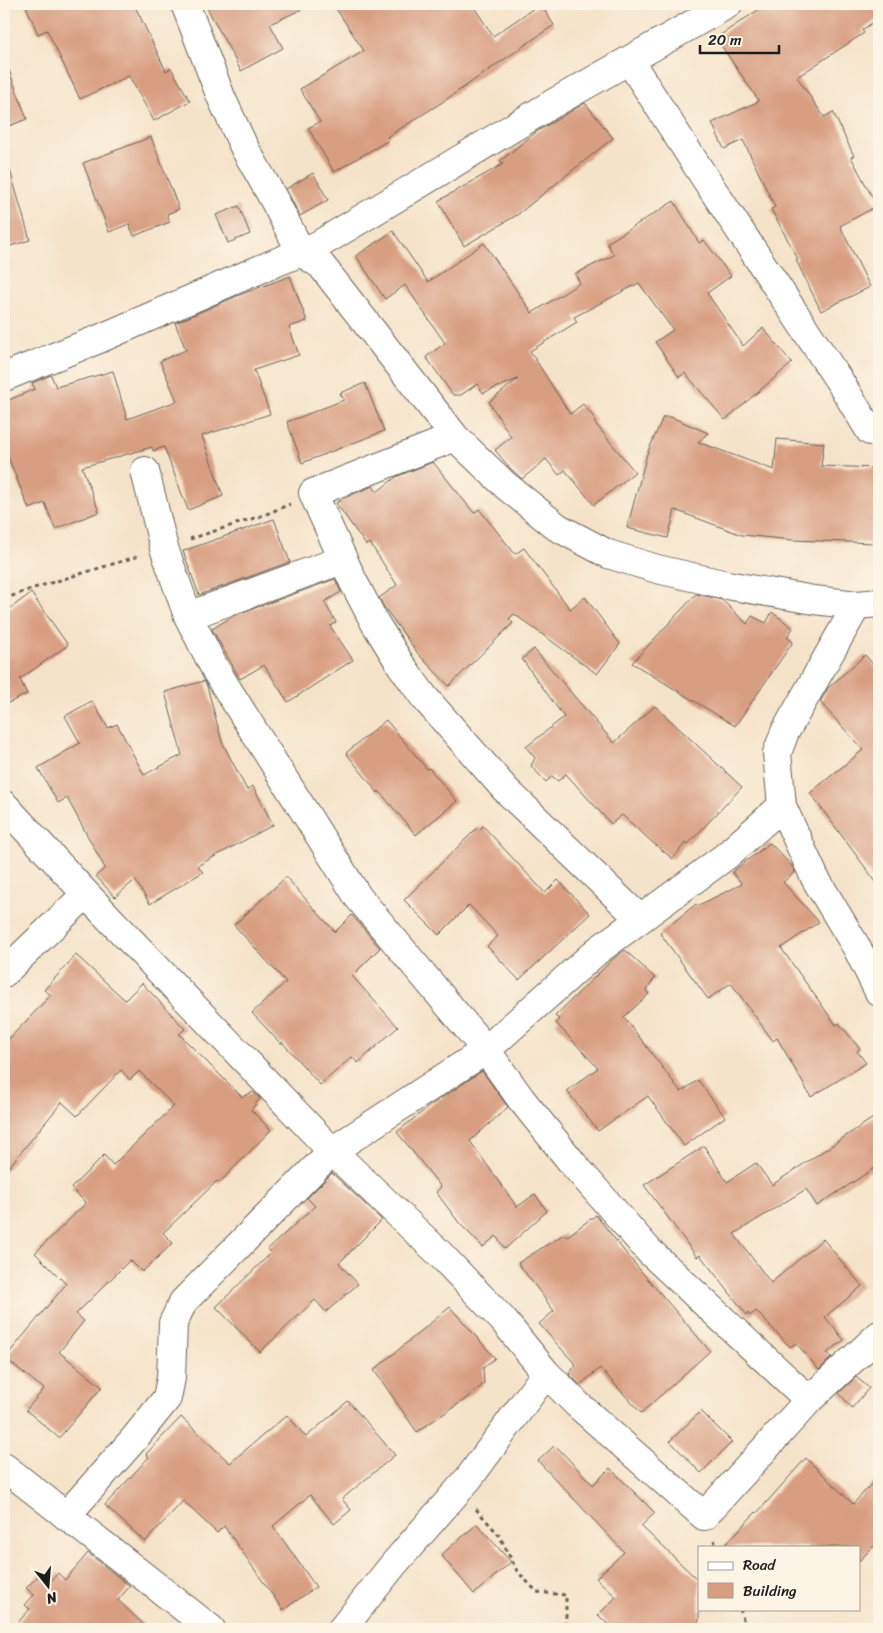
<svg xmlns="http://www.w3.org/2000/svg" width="883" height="1633" font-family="Sriracha,sans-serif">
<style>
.building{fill:#d89e82}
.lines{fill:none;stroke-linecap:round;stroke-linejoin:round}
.minor-casing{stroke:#686259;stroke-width:30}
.path{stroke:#686259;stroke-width:3;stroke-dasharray:4 4;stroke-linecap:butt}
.minor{stroke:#fff;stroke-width:28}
</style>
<rect width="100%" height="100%" fill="#fcf5e5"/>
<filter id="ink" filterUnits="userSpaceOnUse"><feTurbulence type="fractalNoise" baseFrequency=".02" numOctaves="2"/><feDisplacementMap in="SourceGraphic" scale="10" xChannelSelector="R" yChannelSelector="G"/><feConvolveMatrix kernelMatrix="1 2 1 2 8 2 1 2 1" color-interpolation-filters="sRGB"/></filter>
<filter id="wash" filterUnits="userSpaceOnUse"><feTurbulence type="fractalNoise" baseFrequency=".0096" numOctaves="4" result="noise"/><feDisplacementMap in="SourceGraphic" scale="20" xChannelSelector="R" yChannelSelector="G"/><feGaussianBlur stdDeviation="1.12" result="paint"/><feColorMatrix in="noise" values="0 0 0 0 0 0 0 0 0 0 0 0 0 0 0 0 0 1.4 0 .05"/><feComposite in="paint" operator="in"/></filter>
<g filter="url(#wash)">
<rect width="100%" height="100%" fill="#f5e3c9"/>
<g id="blocks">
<path class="building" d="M25,4H134L166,71L171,68L190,101L154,121L129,76L80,99L47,30L38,34Z
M205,4H313L270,24L283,48L241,71Z
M333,4H472L493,36L540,4L554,25L441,103L387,137L389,140L334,172L308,128L320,122L300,89L364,51Z
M767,4H879V18L862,30L864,33L797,77L824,117L833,112L854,156L851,157L877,206L840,226L870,287L821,311L796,260L798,259L771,209L775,207L743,140L724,149L712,123L759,101L716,38Z
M6,62L27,119L4,128V63Z
M585,103L613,138L517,215L464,246L438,201L503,164L500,161L536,132Z
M151,137L179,209L167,214L170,222L134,236L129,224L109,232L83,163Z
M10,170L30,240L4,248V171Z
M313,173L328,200L300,216L286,189Z
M674,201L699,243L704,240L731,276L707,293L743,346L763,328L792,363L725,420L685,373L679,377L655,342L673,330L639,283L574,317L577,322L530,351L570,414L583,404L596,420L594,422L635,472L594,505L565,470L559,475L546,459L522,479L509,467L495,450L511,437L489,402L518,379L483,393L477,384L461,395H453L426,357L445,343L405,285L385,299L356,256L393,231L428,282L484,243L532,313L580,283L575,274L614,255L607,243Z
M239,206L250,234L228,243L216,215Z
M290,276L307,321L289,327L299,355L254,370L270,414L202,436L223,496L188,510L164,447L153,451L152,447L82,467L99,512L55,529L45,503L29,509L8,457L4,459V402L35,389L32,383L51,375L56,387L113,371L127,419L177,401L160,361L186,350L175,323L237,296Z
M365,383L384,431L302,463L287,422L344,400L340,393Z
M663,417H671L708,433L698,442L774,470L777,439L824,443L821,466L879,468L875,543L793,540L742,535L675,510L668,538L627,528L647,454Z
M433,462L474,513L479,509L515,554L524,548L570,609L585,597L620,644L597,674L514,614L509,619L513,623L449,686L419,655L384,607L379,598L397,585L370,543L366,545L336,503L344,498L373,486L377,492L396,477Z
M274,519L290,562L199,595L183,551Z
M335,579L341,592L324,602L336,622L330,626L353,660L288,702L264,665L240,679L212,629L233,616Z
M31,593L68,645L20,679L27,694L4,705V613Z
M696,594L722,600L747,624L752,616L766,623L772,612L793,628L787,637L793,642L735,726L632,663Z
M534,649L614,743L655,706L742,787L688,844L686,842L673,859L652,842L622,815L611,824L566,774L558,781L552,776L546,782L531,766L535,758L526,747L564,717L522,659Z
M865,655L879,671V886L810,793L863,750L820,702L828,688Z
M204,681L207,686L222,742L247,790L253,786L273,825L197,866L203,872L150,904L135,880L115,897L96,876L105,868L67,798L58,803L38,768L80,743L65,716L92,701L108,728L117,724L144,775L182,755L165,692Z
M386,720L427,769L429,768L457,801L416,835L379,791L378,793L346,753Z
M483,826L545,893L558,880L590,914L519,980L487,946L498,936L469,905L439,935L404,900L478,827L480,829Z
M770,843L792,866L795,872L783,882L819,922L781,948L836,1025L839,1023L860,1049L857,1051L866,1063L811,1097L777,1038L773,1041L731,983L708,999L660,933L696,904L697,906L742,884L732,872Z
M286,877L335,932L352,915L380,948L352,976L398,1027L358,1063L352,1057L320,1085L282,1042L281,1044L252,1013L286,982L234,925Z
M625,950L655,978L646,990L649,994L624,1017L681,1092L698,1080L725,1117L684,1146L648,1096L598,1131L567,1091L598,1068L556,1023L559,1019L555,1016L613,959Z
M76,955L125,1000L142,983L185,1029L179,1034L242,1097L253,1092L260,1098L251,1110L271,1130L219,1183L217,1181L163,1233L173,1243L142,1272L130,1260L76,1314L84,1321L59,1352L102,1387L59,1438L26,1410L44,1389L5,1358L66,1284L35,1253L86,1203L71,1188L104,1155L113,1165L174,1106L139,1071L130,1080L121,1070L77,1116L62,1102L4,1173V1044L51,995L44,990Z
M482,1071L508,1107L470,1141L517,1207L535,1194L547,1211L505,1249L496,1236L483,1247L460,1224L436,1192L441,1187L397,1132L431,1105Z
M879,1114V1165L817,1206L806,1189L734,1234L771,1283L823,1239L862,1286L825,1317L844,1340L827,1353L832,1357L819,1370L796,1343L790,1347L756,1311L750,1316L748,1313L747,1315L700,1255L697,1257L644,1185L704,1146L727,1182L756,1163L772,1185Z
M332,1173L382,1220L339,1263L358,1284L326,1312L315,1300L260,1352L216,1307L271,1253L268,1249L315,1206L307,1198Z
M596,1215L628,1256L710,1351L641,1413L600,1368L580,1385L569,1374L576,1365L539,1324L554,1311L518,1263L564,1234L566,1237Z
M450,1307L495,1358L483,1368L484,1384L464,1400L417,1432L374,1370Z
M856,1377L869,1388L852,1408L839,1393Z
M348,1401L395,1455L342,1499L351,1510L334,1524L310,1495L273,1526L316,1587L283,1610L224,1526L217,1533L183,1501L145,1542L105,1505L149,1457L146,1454L181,1417L230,1463L287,1415L306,1437Z
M701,1411L732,1442L701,1473L670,1441Z
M555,1445L593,1485L610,1468L655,1513L641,1526L699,1581V1621L692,1629H613L598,1615L616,1597L596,1578L624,1552L538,1461Z
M806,1458L853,1504L879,1476V1541L859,1561V1547H723L756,1512L757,1513Z
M477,1524L511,1562L474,1594L441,1555Z
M88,1553L130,1586L118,1600L148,1629H12L30,1609L25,1605L34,1595L26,1588L42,1572L51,1581L58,1573L65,1580Z"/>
</g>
</g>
<g filter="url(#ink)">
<use href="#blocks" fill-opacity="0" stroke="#686259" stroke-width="1"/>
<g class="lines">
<defs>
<path id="minor" d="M185,4L221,97L244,147L273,198L301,252L321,265L455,437L505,485L557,527L608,554L657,569L727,585L814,600L857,605L879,603
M629,60L701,172L840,382L870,431
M4,377L99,339L251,273L318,245L552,104L728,4
M455,437L313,493L353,581L375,623L401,665L424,697L505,789L640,919
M145,471L164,548L188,616L216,671L358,897L486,1050L521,1099L574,1165L649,1251L809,1400
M857,605L785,732L777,753L782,806L815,878L857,948L879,992
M188,616L339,561
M4,805L86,894L332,1151L438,1252L503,1320L546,1373L577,1404L704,1516L809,1400L879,1335
M4,973L86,894
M4,1467L211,1629
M66,1516L134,1439L167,1398L171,1378L173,1323L183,1302L332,1151L486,1050L597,951L726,856L782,806
M342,1629L393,1565L469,1478L546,1373"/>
</defs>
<use href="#minor" class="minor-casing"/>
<path class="path" d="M190,539L264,515L290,504
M4,599L34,588L139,556
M476,1509L499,1535L517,1571L537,1592L566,1595V1616L565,1629
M714,1540L716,1547
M740,1609L746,1629"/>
<use href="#minor" class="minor"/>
</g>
</g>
<rect width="883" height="1633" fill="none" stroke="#fcf5e5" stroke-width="20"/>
<rect x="698" y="1546" width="162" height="65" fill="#fcf5e5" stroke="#a29e95"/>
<rect x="708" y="1562" width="25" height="8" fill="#ffffff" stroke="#a29e95"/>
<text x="743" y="1570" font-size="15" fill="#1c1c1c">Road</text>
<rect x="708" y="1583" width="25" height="15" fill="#d89e82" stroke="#a29e95"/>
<text x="743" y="1596" font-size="15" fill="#1c1c1c">Building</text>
<g transform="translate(48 1586) rotate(163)" stroke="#fcf5e5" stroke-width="4" paint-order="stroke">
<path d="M0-4L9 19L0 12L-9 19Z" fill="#1c1c1c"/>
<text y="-8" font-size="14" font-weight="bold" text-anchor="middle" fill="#1c1c1c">N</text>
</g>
<path d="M700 45v8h79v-8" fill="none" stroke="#1c1c1c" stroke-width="2.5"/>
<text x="708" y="45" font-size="15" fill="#1c1c1c" stroke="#fcf5e5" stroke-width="4" paint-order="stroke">20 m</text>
</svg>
